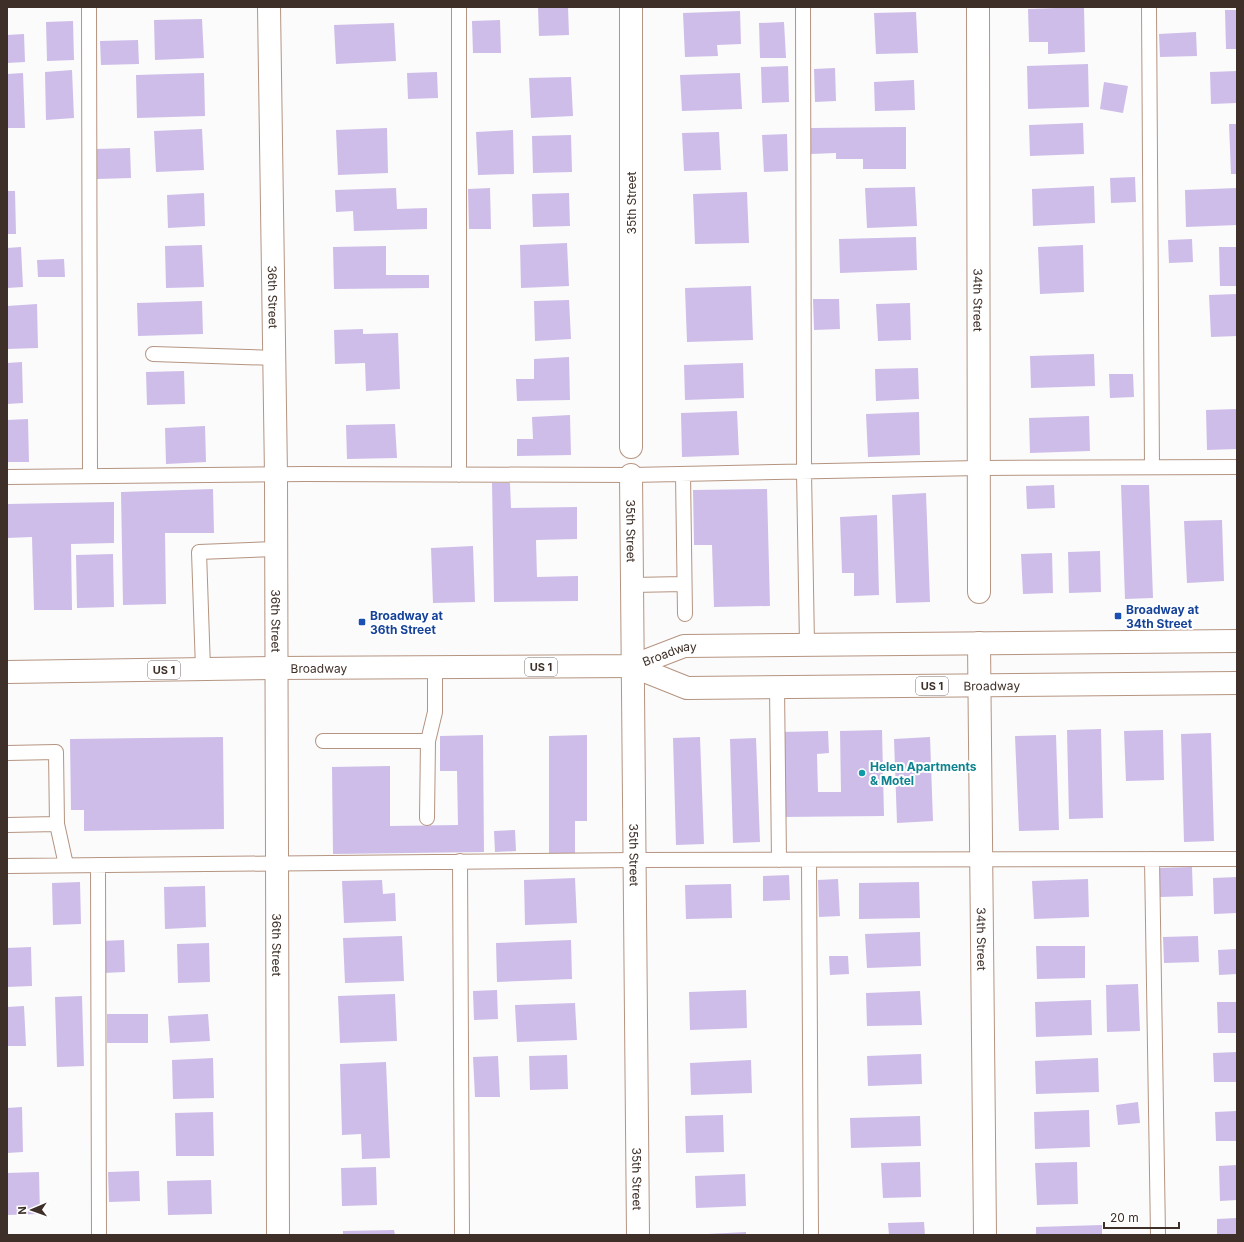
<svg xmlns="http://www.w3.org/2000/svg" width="1244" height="1242" font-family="Inter,sans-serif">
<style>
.building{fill:#cebde9}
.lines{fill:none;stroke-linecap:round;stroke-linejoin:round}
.service-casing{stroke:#b59481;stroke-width:16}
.minor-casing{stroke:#b59481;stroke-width:24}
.tertiary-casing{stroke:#b59481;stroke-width:24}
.primary-casing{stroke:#b59481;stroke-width:24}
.service{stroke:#fff;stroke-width:14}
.minor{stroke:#fff;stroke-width:22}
.tertiary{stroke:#fff;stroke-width:22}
.primary{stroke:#fff;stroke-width:22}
.transit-dot{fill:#1a4fb4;stroke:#fff;stroke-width:1.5}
.culture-dot{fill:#0f9aa8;stroke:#fff;stroke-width:1.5}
.labels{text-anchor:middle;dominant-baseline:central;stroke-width:4;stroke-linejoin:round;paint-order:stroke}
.shield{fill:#fff;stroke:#786e68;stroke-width:1}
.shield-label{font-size:11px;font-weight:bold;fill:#3e3028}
.street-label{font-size:12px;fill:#3e3028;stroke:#fff}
.transit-label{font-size:12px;font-weight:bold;fill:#164399;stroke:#fff;text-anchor:start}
.culture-label{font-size:12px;font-weight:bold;fill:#0d838f;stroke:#fff;text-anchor:start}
</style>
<rect width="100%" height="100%" fill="#fbfbfb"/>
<path class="building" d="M538,7H568L569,35L539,36Z
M1084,7L1085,52L1048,54V42H1029L1028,9Z
M1225,10H1237V49H1226Z
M740,11L741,44L717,45L718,56L685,57L683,13Z
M916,12L918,53L876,54L874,13Z
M202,19L204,58L155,60L154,20Z
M500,20L501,53H473L472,21Z
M73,21L74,60L47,61L46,22Z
M784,22L786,58H760L759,23Z
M394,23L396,61L336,64L334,25Z
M1196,32L1197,56L1160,57L1159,34Z
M24,34L25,62L7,63V35Z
M138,40L139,64L101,65L100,41Z
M1088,64L1089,107L1028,109L1027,66Z
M788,66L789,102L762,103L761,67Z
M835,68L836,101L815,102L814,69Z
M72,70L74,118L46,120L45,72Z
M1237,71V103L1211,104L1210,72Z
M437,72L438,98L408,99L407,73Z
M23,73L25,128H7V74Z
M204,73L205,116L137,118L136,75Z
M740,73L742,109L682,111L680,75Z
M571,77L573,116L531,118L529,78Z
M914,80L915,110L875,111L874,82Z
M1104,82L1128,86L1123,113L1100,109Z
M1083,123L1084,154L1030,156L1029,125Z
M1229,124H1237V174H1231Z
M906,127V169H863V159H836V153L811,154V128Z
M387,128L388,173L338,175L336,130Z
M202,129L204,170L156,172L154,131Z
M513,130L514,174L478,175L476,132Z
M719,132L721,170L684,171L682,133Z
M787,134L788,171L764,172L762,135Z
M571,135L572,172L533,173L532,136Z
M130,148L131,178L97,179L96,149Z
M1135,177L1136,202L1111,203L1110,178Z
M1094,186L1095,223L1033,226L1032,189Z
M915,187L917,226L867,228L865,188Z
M396,188L397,209L427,208V229L354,231L353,211L336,212L335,190Z
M490,188L491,229H469L468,189Z
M1237,188V225L1186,227L1185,190Z
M7,191H15L16,234H7Z
M747,192L749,243L695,244L693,194Z
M204,193L205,226L168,228L167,195Z
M569,193L570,226L533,227L532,194Z
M916,237L917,270L840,273L839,239Z
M1192,239L1193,262L1169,263L1168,240Z
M567,243L569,286L521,288L520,245Z
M202,245L204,287L166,288L165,246Z
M1083,245L1084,292L1040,294L1038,247Z
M386,246V275H429V288L334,289L333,247Z
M21,247L23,287L7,288V248Z
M1219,247H1237V286H1220Z
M64,259L65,277H38L37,260Z
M751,286L753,340L687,342L685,288Z
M1237,294V336L1211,337L1209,295Z
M813,299H839L840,329L814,330Z
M569,300L571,339L535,341L534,301Z
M202,301L203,334L138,336L137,303Z
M910,303L911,340L878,341L876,304Z
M37,304L38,348L7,349V306Z
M363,329V334L398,333L400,389L366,391L365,363L335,364L334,330Z
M1094,354L1095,386L1031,388L1030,356Z
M569,357L570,400L517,401L516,379H534V359Z
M22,362L23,403L7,404V363Z
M743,363L744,398L685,400L684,365Z
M918,368L919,399L876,401L875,369Z
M184,371L185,404L147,405L146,372Z
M1109,374H1133L1134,397L1110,398Z
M1237,409V449L1207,450L1206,410Z
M737,411L739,455L682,457L681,413Z
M919,412L920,455L868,457L866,414Z
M570,415L571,455L517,456V439H533L532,417Z
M1089,416L1090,451L1030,453L1029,418Z
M28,419L29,462H7V420Z
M395,424L397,458L347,459L346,425Z
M205,426L206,462L166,464L165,428Z
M492,483H510L511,508L577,507V539L536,540L537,577L578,576V601L494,602Z
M1054,485L1055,508L1027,509L1026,486Z
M1121,485H1149L1153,598L1125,599Z
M213,489L214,533H165L166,604L123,605L121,492Z
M767,489L770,606L714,607L712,545H694L693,490Z
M926,493L930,602L896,603L892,495Z
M114,502V543L71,544L72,610H34L32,537L7,538V504Z
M877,515L879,595L854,596V573H842L840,517Z
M1222,520L1224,581L1187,583L1184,521Z
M473,546L475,602L433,603L431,548Z
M1100,551L1101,592L1069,593L1068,552Z
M1052,553L1053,593L1023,594L1021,554Z
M113,554L114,607L77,608L76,555Z
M1101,729L1103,818L1069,819L1067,730Z
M882,730L884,816L781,817L780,732L828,731L829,753L817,754L818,792H841L840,731Z
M1163,730L1164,780L1126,781L1124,731Z
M1211,733L1214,841L1184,842L1181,734Z
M483,735L484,852L333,854L332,767L390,766V826L458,825L457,771H440V736Z
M587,735V821H575V853H549V736Z
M1056,735L1059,830L1019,831L1015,736Z
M223,737L224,829L84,831V810H71L70,739Z
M700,737L704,844L676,845L673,738Z
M930,737L933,821L897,823L894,739Z
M756,738L760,842L733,843L730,739Z
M515,830L516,851L495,852L494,831Z
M1192,867L1193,896L1160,897L1159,868Z
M789,875L790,900L763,901V876Z
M1237,877V913L1214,914L1213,878Z
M575,878L577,923L525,925L524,880Z
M838,879L840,916L819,917L818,880Z
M1088,879L1089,917L1034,919L1032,881Z
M382,880L383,894L395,893L396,921L344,923L342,881Z
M80,882L81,924L53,925L52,883Z
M919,882L920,918L859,919V883Z
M731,884L732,918L686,919L685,885Z
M205,886L206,927L165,929L164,887Z
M920,932L921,966L867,968L865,934Z
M402,936L404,981L345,983L343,938Z
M1198,936L1199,962L1164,963L1163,937Z
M124,940L125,972L103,973L102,941Z
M571,940L572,979L497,982L496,943Z
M209,943L210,982L178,983L177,944Z
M1036,946H1085V978L1037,979Z
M31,947L32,986L7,987V948Z
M1237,949V974L1219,975L1218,950Z
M829,956H848L849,974L830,975Z
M1138,984L1140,1031L1107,1032L1106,985Z
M497,990L498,1019L474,1020L473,991Z
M746,990L747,1028L690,1030L689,992Z
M920,991L922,1025L867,1026L866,993Z
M395,994L397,1041L340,1043L338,996Z
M82,996L84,1066L57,1067L55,997Z
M1091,1000L1092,1035L1036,1037L1035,1002Z
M1217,1002H1237V1033H1218Z
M575,1003L577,1040L517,1042L515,1005Z
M24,1006L26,1046H7V1007Z
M107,1014H148V1043H107Z
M208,1014L210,1041L170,1043L168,1016Z
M1237,1052V1082H1214L1213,1053Z
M921,1054L922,1084L868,1086L867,1056Z
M567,1055L568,1089L530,1090L529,1056Z
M498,1056L500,1097H475L473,1057Z
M213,1058L214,1098L173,1099L172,1060Z
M1098,1058L1099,1092L1036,1094L1035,1061Z
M751,1060L752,1093L691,1095L690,1063Z
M386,1062L390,1158L362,1159L361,1134L342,1135L340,1064Z
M1138,1102L1140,1123L1118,1125L1116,1105Z
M22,1107L23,1152L7,1153V1108Z
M1089,1110L1090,1147L1035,1149L1034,1112Z
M1237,1111V1141H1216L1215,1112Z
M213,1112L214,1156H176L175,1113Z
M723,1115L724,1152L686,1153L685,1116Z
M920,1116L921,1146L851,1148L850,1118Z
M920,1162L921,1197L883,1198L881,1163Z
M1077,1162L1078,1204L1037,1205L1035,1163Z
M1237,1165V1200L1220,1201L1219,1166Z
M376,1167L377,1205L342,1206L341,1168Z
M139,1171L140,1201L109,1202L108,1172Z
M39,1172L40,1214L7,1215V1173Z
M745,1174L746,1206L696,1208L695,1176Z
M211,1180L212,1214L168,1215L167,1181Z
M1237,1218V1235H1217V1219Z
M924,1222L925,1235H889L888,1223Z
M1102,1225V1235H1036V1227Z
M394,1230L395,1235H343V1231Z
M746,1232V1235H707V1234Z"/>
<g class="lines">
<defs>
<path id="service" d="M89,7L90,476
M459,7V475
M803,7L804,472L807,645
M1149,7L1152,467
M153,354L275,358
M683,474L685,614
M7,477L305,474L631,475L979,468L1237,467
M632,585L684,584
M203,669L199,552L276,549
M777,687L779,860
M323,741H428
M7,753L56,752L57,824L7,825
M427,818L428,741L435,712V667
M57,824L66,865
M1152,859L1158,1235
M809,860L811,1235
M460,861L462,1235
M98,865L99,1235
M7,866L634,860L1237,859"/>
<g id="minor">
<path id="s1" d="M978,7L979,592"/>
<path d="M631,447V7"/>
<path id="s2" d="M631,475L638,1235"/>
<path id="s3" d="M979,643L985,1235"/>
</g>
<g id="tertiary">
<path id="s4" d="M269,7L276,475L278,1235"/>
</g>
<g id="primary">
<path id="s5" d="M632,666L687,688L1237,683"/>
<path id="s6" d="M7,672L276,668L632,666L684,646L1237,641"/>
</g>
</defs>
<use href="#service" class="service-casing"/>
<use href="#minor" class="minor-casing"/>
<use href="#tertiary" class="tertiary-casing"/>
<use href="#primary" class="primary-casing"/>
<use href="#service" class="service"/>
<use href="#minor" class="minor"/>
<use href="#tertiary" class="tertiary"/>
<use href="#primary" class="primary"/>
</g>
<g class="transit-dot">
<rect x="1114" y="612" width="8" height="8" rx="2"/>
<rect x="358" y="618" width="8" height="8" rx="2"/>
</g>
<circle class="culture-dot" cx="862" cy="773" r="4"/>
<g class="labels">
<g class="shield">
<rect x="525" y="658" width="32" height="18" rx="3"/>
<rect x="148" y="661" width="32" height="18" rx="3"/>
<rect x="916" y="677" width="32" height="18" rx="3"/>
</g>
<g class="shield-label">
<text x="541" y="667">US 1</text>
<text x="164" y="670">US 1</text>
<text x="932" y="686">US 1</text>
</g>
<g class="street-label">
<text transform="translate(631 203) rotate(-90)">35th Street</text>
<text stroke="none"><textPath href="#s4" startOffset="290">36th Street</textPath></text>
<text stroke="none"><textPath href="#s1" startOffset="293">34th Street</textPath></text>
<text stroke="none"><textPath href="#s2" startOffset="56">35th Street</textPath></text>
<text stroke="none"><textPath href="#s4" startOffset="614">36th Street</textPath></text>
<text stroke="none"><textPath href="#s6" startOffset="665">Broadway</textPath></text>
<text stroke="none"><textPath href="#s6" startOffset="312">Broadway</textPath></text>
<text stroke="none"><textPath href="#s5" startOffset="364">Broadway</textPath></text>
<text stroke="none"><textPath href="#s2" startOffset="380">35th Street</textPath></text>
<text stroke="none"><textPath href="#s3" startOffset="296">34th Street</textPath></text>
<text stroke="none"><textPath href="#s4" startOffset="938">36th Street</textPath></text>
<text stroke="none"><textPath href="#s2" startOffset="704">35th Street</textPath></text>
</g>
<g class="transit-label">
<text x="1126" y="609">Broadway at<tspan x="1126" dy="14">34th Street</tspan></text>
<text x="370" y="615">Broadway at<tspan x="370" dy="14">36th Street</tspan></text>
</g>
<g class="culture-label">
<text x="870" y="766">Helen Apartments<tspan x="870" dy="14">&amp; Motel</tspan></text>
</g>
</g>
<rect width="1244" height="1242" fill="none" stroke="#3e3028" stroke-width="16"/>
<g transform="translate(32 1210) rotate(268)" stroke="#ffffff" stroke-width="3" paint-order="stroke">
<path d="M0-3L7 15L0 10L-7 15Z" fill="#3e3028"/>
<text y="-6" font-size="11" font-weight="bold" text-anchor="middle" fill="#3e3028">N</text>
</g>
<path d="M1104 1222v6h75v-6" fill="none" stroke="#3e3028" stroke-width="2"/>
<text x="1110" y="1222" font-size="12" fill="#3e3028" stroke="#ffffff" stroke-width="3" paint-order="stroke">20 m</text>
</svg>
